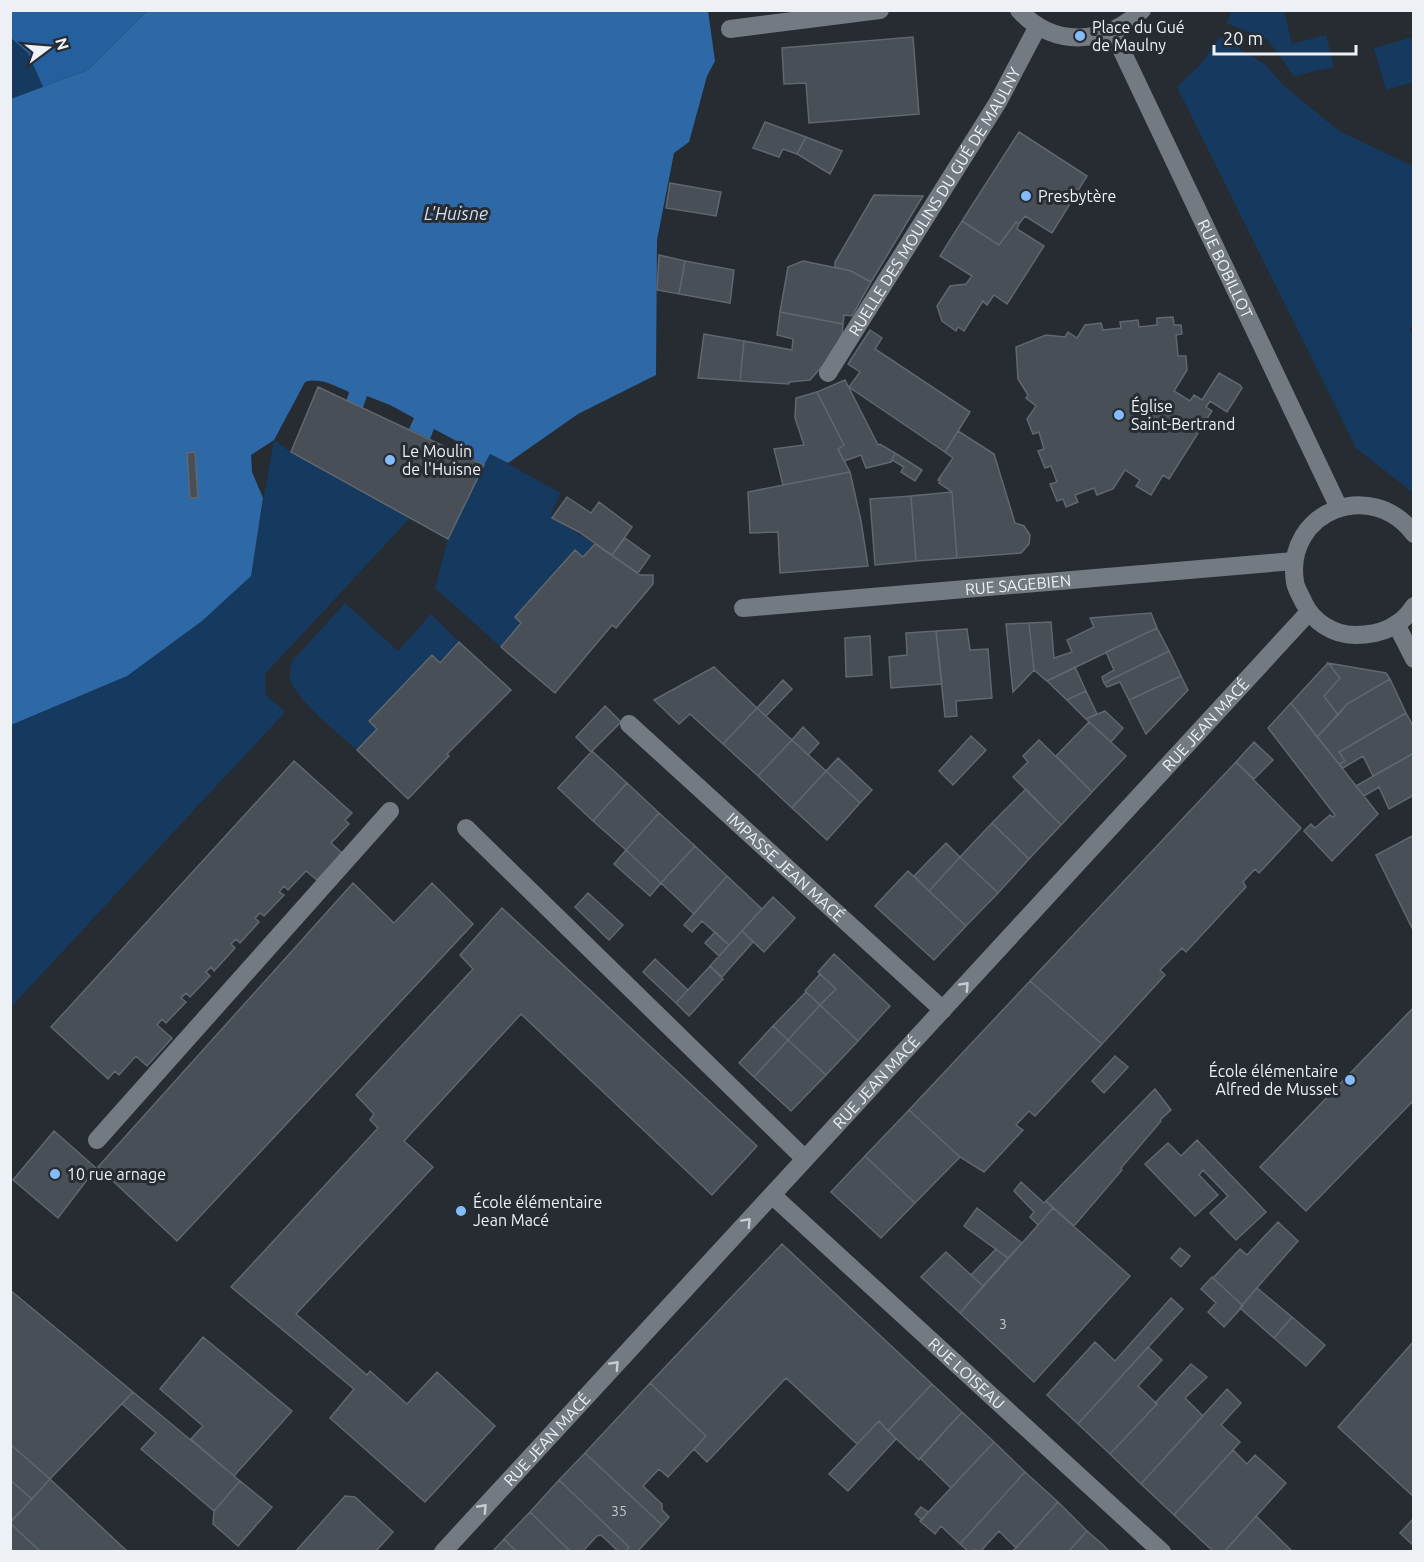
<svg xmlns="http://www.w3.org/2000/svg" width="1424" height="1562" font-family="Ubuntu,sans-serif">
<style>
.green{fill:#15395f}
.forest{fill:#25609e}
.water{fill:#2e69a7}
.building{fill:#484f56;stroke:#60676f;stroke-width:1.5}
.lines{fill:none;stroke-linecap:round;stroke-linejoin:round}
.minor{stroke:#737a82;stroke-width:18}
.oneway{stroke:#c8cdd3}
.poi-dot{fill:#84bcfb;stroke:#272c33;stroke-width:2}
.labels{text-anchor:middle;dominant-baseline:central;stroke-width:6;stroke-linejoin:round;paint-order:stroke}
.number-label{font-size:14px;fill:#c4c8ce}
.poi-label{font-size:16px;fill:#edf1f6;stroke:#272c33;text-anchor:start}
.street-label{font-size:16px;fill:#edf1f6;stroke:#272c33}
.water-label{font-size:18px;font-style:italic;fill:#d0dff1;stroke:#272c33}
</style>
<rect width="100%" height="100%" fill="#272c33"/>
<path class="green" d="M1232,11H1284L1292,44L1326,35L1334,67L1294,76L1268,40L1226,23Z
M1220,37L1266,65L1284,86L1339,131L1413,166L1414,322L1409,331L1414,334L1413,493L1356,448L1177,87L1201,64Z
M1413,37V82L1386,90L1374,48Z
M11,38L28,53L43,87L11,99Z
M274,440L291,452L410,518L265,674L266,695L285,712L11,1007V725L127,676L250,576Z
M490,454L561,493L551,513L554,516L553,518L595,544L583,557L574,550L515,617L521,623L501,647L435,588L448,539Z
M345,603L398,651L431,614L459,642L440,663L431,656L369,721L377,729L357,750C340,735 293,698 290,677C289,670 291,665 294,659Z"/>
<path class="forest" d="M11,11H147L88,70L43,87L28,53L11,38Z"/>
<path class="water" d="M147,11H708L715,61L707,76L689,142L674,153L657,240L656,375L578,414L508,463L490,454L484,465L466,455L462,444L434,429L430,439L409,429L414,418L390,405L367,396L359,419L343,412L349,392C335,386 320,377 305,382L274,440L251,455L252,472L263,498L251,576L202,621L127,676L11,725V99L88,70Z"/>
<path class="building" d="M913,37L919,114L809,123L806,83L784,84L782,48Z
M765,122L806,137L797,154L783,149L779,157L753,148Z
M1019,132L1087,176L1052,233L1025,216L1019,224L1016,222L999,245L962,221Z
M806,137L842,151L830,174L797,154Z
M670,183L721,192L716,216L666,208Z
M874,195L923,196L871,282L851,271L835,267V262Z
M962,221L999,245L1016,222L1019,224L1017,229L1044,246L1007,304L994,295L987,305L983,301L964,331L958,327L956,331L942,321L937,306L950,286L966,284L972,276L940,256Z
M659,255L685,261L679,294L657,290Z
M685,261L734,270L730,303L679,294Z
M803,261L851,271L871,282L852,316L844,315L843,324L780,312L788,267Z
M780,312L843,324L842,334L831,356L810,380L789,382V384L740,381L744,341L792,350L793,339L777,335Z
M1173,317L1174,325H1181L1182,334L1176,335L1178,356H1186L1187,370L1174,391L1190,401L1194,395L1202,400L1219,373L1240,385L1242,388L1227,412L1210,401L1206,407L1212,411L1169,479L1163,475L1151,495L1136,486L1140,480L1125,470L1113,489L1097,495L1094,488L1075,495L1078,502L1066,507L1063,499L1057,501L1050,484L1057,482L1051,466L1045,468L1038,451L1044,449L1039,432L1033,434L1027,419L1036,406L1026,398L1028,395L1018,379L1016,347L1046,335L1065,337L1068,332L1077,338L1085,325L1101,323L1103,330L1121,328L1120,322L1138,320L1139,327L1157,325V318Z
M870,330L882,338L875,349L970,412L945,452L849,387L860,372L848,364Z
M704,334L744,341L740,381L698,378Z
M845,380L878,445L880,444L895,453L891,462L866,468L861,455L844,461L838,449L844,445L817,392Z
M318,387L484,465L448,539L291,452Z
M817,392L844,445L838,449L850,472L783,485L774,449L804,445L795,418L796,398Z
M958,431L994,454L1015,523L1024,526L1030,535L1029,544L1021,553L957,558L952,492L939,483L940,480H938L953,458L945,452Z
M195,452L198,498H190L187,453Z
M895,453L922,470L915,481L901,472L904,467L892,460Z
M850,472L861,521L868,566L780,573L778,532L750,533L748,492Z
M952,492L957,558L916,561L911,496Z
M911,496L916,561L875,565L870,499Z
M567,497L591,513L599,502L632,527L612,555L579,532L552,518Z
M625,538L650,556L638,573L612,555Z
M595,544L640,575H653V584L616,628L612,625L555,693L501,647L521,623L515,617L575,550L583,557Z
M1151,613L1157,628L1047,681L1034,670L1029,623L1051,622L1054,658L1072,652L1067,640L1094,627L1090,618Z
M1029,623L1034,670L1013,692L1006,624Z
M1157,628L1169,651L1104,683L1102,677L1114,670L1106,652Z
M967,629L970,650L988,649L992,698L956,701L957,716L945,717L936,631Z
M936,631L942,684L891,688L889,657L907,655L906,633Z
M870,636L872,675L846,677L845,638Z
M459,642L511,690L447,754L449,756L408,799L357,750L377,729L369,721L432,655L440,663Z
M1169,651L1181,676L1129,700L1120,682L1107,687L1104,683Z
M1328,663L1340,678L1324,696L1338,715L1317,737L1291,703Z
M1328,663L1386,673L1390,679L1347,704L1338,715L1324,696L1340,678Z
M714,667L757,708L723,744L690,714L679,724L654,700Z
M1075,667L1086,691L1067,700L1047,681Z
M1181,676L1188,690L1146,734L1129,700Z
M1390,679L1406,713L1339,752L1345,761L1339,764L1317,737L1347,704Z
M783,680L792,689L766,716L757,708Z
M1086,691L1097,714L1086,719L1067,700Z
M1291,703L1378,814L1332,861L1304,831L1311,824L1315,828L1330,815L1333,817L1335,815L1268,728Z
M605,706L621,722L591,752L576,737Z
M757,708L792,740L758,776L723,744Z
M1105,711L1123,728L1111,742L1086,719Z
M1406,713L1414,728V753L1373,776L1363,756L1343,768L1339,764L1345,761L1339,752Z
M1089,722L1126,756L1092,792L1056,756Z
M803,727L819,743L808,755L792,740Z
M971,736L986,750L953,785L939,771Z
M792,740L826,771L792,808L758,776Z
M1039,740L1092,792L1061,825L1013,777L1028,762L1023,756Z
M1254,742L1273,760L1254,779L1236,762Z
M592,751L627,783L593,821L558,788Z
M1414,753V795L1389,809L1379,787L1364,796L1356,786Z
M838,758L872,790L860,803L826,771Z
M294,761L352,813L345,820L349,824L331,843L342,853L317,880L306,871L288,890L284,886L279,892L284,895L264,916L260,913L255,918L259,922L240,943L236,939L231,944L235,948L214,971L211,967L206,972L210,976L190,997L186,993L181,998L186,1002L166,1023L162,1019L157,1025L172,1038L147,1066L136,1056L119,1075L115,1071L108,1079L51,1027Z
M1236,762L1301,828L1259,873L1255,869L1243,882L1246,887L1186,952L1182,948L1160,970L1165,975L1102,1044L1030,981Z
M826,771L860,803L827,840L792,808Z
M627,783L659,813L626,850L593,821Z
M1026,789L1061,825L1029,859L992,823Z
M659,813L695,846L661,883L626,850Z
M992,823L1029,859L998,893L960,857Z
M1414,835V932L1376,855Z
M946,843L960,857L929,891L914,876Z
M695,846L727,876L694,914L661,883Z
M626,850L661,883L650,896L614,864Z
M960,857L998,893L966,926L929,891Z
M908,871L966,926L934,960L875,906Z
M727,876L762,909L729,945L702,921L692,932L684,925Z
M353,883L394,923L432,883L473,924L177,1241L98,1167Z
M588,893L623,925L609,940L575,907Z
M773,897L795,918L764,952L742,931Z
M502,908L757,1146L712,1195L521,1014L404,1141L433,1167L296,1314L367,1375L370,1371L407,1404L437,1372L495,1426L425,1502L330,1418L354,1389L231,1287L378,1128L370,1120L374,1114L356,1095L473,969L460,955Z
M742,931L753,942L722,977L710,966Z
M715,932L729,945L719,956L705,943Z
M834,954L890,1006L858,1041L820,1005L836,989L818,972Z
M655,959L688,990L676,1003L643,972Z
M710,966L723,979L689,1016L676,1003Z
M820,974L836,989L820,1005L805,991Z
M1030,981L1102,1044L1035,1116L1029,1111L1016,1125L1023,1130L984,1172L960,1157L909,1110Z
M806,992L820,1005L788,1040L773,1026Z
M820,1005L858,1041L826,1075L788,1040Z
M1414,1007V1100L1306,1211L1260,1167Z
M773,1026L788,1040L754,1077L739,1063Z
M788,1040L826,1075L791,1111L754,1077Z
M1115,1056L1128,1067L1104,1093L1092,1081Z
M1155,1089L1171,1110L1160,1120L1161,1121L1121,1168L1122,1170L1074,1226L1046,1201Z
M909,1110L960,1157L915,1203L865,1156Z
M54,1131L96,1168L58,1218L13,1180Z
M1197,1140L1266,1212L1236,1240L1210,1213L1228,1196L1203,1170L1199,1175L1218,1195L1195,1216L1145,1164L1168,1143L1181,1156Z
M865,1156L915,1203L881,1238L831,1192Z
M1021,1182L1044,1203L1046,1201L1053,1208L1038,1225L1030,1217L1034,1212L1014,1191Z
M977,1208L1022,1243L1008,1258L964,1226Z
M1053,1208L1130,1276L1034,1382L960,1313Z
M1278,1222L1298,1241L1242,1305L1213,1278L1240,1249L1247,1255Z
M782,1244L932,1384L888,1431L879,1421L857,1444L786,1378L707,1462L694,1449L706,1436L650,1383Z
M1180,1248L1190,1256L1181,1267L1171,1258Z
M996,1249L1008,1258L983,1286L971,1275Z
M946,1252L983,1286L960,1313L921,1277Z
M1212,1277L1243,1306L1224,1327L1208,1312L1216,1303L1201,1289Z
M1257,1288L1292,1317L1274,1338L1240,1308Z
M10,1290L133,1392L50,1479L10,1444Z
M1171,1298L1183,1309L1078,1424L1047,1395L1095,1342L1115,1361Z
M1292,1317L1325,1345L1306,1366L1274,1338Z
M203,1337L292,1411L234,1476L191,1439L203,1426L160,1389Z
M1414,1341V1497L1338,1427Z
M1148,1347L1162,1360L1138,1386L1157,1404L1110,1454L1078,1424Z
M1191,1364L1207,1377L1185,1398L1203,1416L1141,1484L1110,1454L1157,1404L1155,1403Z
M650,1383L706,1436L668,1477L659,1469L643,1486L662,1504V1510L669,1517L662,1525L585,1453Z
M932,1384L962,1412L919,1460L888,1431Z
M1227,1389L1241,1403L1221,1425L1240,1442L1174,1515L1141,1484Z
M133,1392L240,1481L214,1511L141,1449L156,1433L122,1404Z
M962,1412L994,1442L951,1488L920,1458Z
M879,1421L896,1439L848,1491L829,1474Z
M994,1442L1025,1472L960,1544L941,1526L935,1534L920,1521Z
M10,1444L50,1479L32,1499L10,1480Z
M1233,1450L1247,1464L1255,1455L1286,1483L1224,1552H1214L1174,1515Z
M585,1453L662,1525L637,1552H625L629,1547L559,1480Z
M1025,1472L1058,1502L1016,1548L999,1531L980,1552L975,1550L969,1552L960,1544Z
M50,1479L128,1552H41L10,1523Z
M10,1480L32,1499L10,1522Z
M559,1480L629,1547L625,1552H619L601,1535L597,1536L582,1552H571L530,1512Z
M240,1481L272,1507L238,1546L213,1524L214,1511Z
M345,1496L355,1497L393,1532L375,1552H295Z
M1058,1502L1087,1531L1068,1552H1012Z
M921,1507L928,1512L922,1520L915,1514Z
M530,1512L571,1552H517L504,1539Z
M1256,1516L1293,1552H1224Z
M1414,1518V1546L1400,1533Z
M10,1523L41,1552H10Z
M1087,1531L1101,1543L1110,1552H1068Z
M504,1539L517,1552H492Z"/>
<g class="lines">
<g class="minor">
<path d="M1019,10C1054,49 1107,44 1142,10"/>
<path d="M730,29L880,10"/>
<path id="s1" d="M1113,32L1339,508"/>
<path id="s2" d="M828,373L998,102L1038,26"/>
<path d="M1414,534C1372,477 1284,511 1295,582C1296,589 1301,596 1304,603C1313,622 1334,635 1355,635C1379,635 1401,627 1414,606"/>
<path id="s3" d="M743,608L1294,561"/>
<path d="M1396,624L1414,659"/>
<path id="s4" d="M629,724L943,1010"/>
<path d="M466,828L805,1159"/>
<path d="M97,1140L390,811"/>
<path id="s5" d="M772,1195L1162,1552"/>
<path id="s6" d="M443,1552L1309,612"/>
</g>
</g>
<defs><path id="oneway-chevron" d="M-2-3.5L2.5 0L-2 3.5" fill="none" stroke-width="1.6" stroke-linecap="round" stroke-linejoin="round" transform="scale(1.5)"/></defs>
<g class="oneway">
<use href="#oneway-chevron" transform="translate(965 986) rotate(-47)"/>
<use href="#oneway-chevron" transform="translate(747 1222) rotate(-47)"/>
<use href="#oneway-chevron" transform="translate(615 1365) rotate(-47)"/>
<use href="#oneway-chevron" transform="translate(483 1508) rotate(-47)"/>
</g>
<g class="poi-dot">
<circle cx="1080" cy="36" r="6"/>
<circle cx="1026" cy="196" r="6"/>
<circle cx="1119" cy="415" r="6"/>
<circle cx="390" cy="460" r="6"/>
<circle cx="1350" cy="1080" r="6"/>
<circle cx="55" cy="1174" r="6"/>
<circle cx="461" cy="1211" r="6"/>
</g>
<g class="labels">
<g class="number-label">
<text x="1003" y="1324">3</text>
<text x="619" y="1511">35</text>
</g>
<g class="poi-label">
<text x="1092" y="27">Place du Gué<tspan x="1092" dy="18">de Maulny</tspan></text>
<text x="1038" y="196">Presbytère</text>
<text x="1131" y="406">Église<tspan x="1131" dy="18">Saint-Bertrand</tspan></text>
<text x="402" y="451">Le Moulin<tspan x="402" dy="18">de l'Huisne</tspan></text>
<text x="1338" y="1071" text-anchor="end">École élémentaire<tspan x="1338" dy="18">Alfred de Musset</tspan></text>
<text x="67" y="1174">10 rue arnage</text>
<text x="473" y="1202">École élémentaire<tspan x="473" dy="18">Jean Macé</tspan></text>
</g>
<g class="street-label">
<text stroke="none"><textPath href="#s2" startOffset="202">RUELLE DES MOULINS DU GUÉ DE MAULNY</textPath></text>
<text stroke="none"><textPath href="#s1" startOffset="262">RUE BOBILLOT</textPath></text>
<text stroke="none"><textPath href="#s3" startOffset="276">RUE SAGEBIEN</textPath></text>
<text stroke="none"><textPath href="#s6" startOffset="1125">RUE JEAN MACÉ</textPath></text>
<text stroke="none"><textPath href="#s4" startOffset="212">IMPASSE JEAN MACÉ</textPath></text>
<text stroke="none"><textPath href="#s6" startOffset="639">RUE JEAN MACÉ</textPath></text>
<text stroke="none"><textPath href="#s5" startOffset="264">RUE LOISEAU</textPath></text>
<text stroke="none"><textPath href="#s6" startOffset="153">RUE JEAN MACÉ</textPath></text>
</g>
<g class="water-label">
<text x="456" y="213">L'Huisne</text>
</g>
</g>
<rect width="1424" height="1562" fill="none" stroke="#edf1f6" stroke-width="24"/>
<g transform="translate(48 48) rotate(74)" stroke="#272c33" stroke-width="4.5" paint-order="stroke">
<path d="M0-4.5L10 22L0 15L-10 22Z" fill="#edf1f6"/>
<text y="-9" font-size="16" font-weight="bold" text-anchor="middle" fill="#edf1f6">N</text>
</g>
<path d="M1214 45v9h142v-9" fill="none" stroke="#edf1f6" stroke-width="3"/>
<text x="1223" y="45" font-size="18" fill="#edf1f6" stroke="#272c33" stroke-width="4.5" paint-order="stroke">20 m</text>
</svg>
